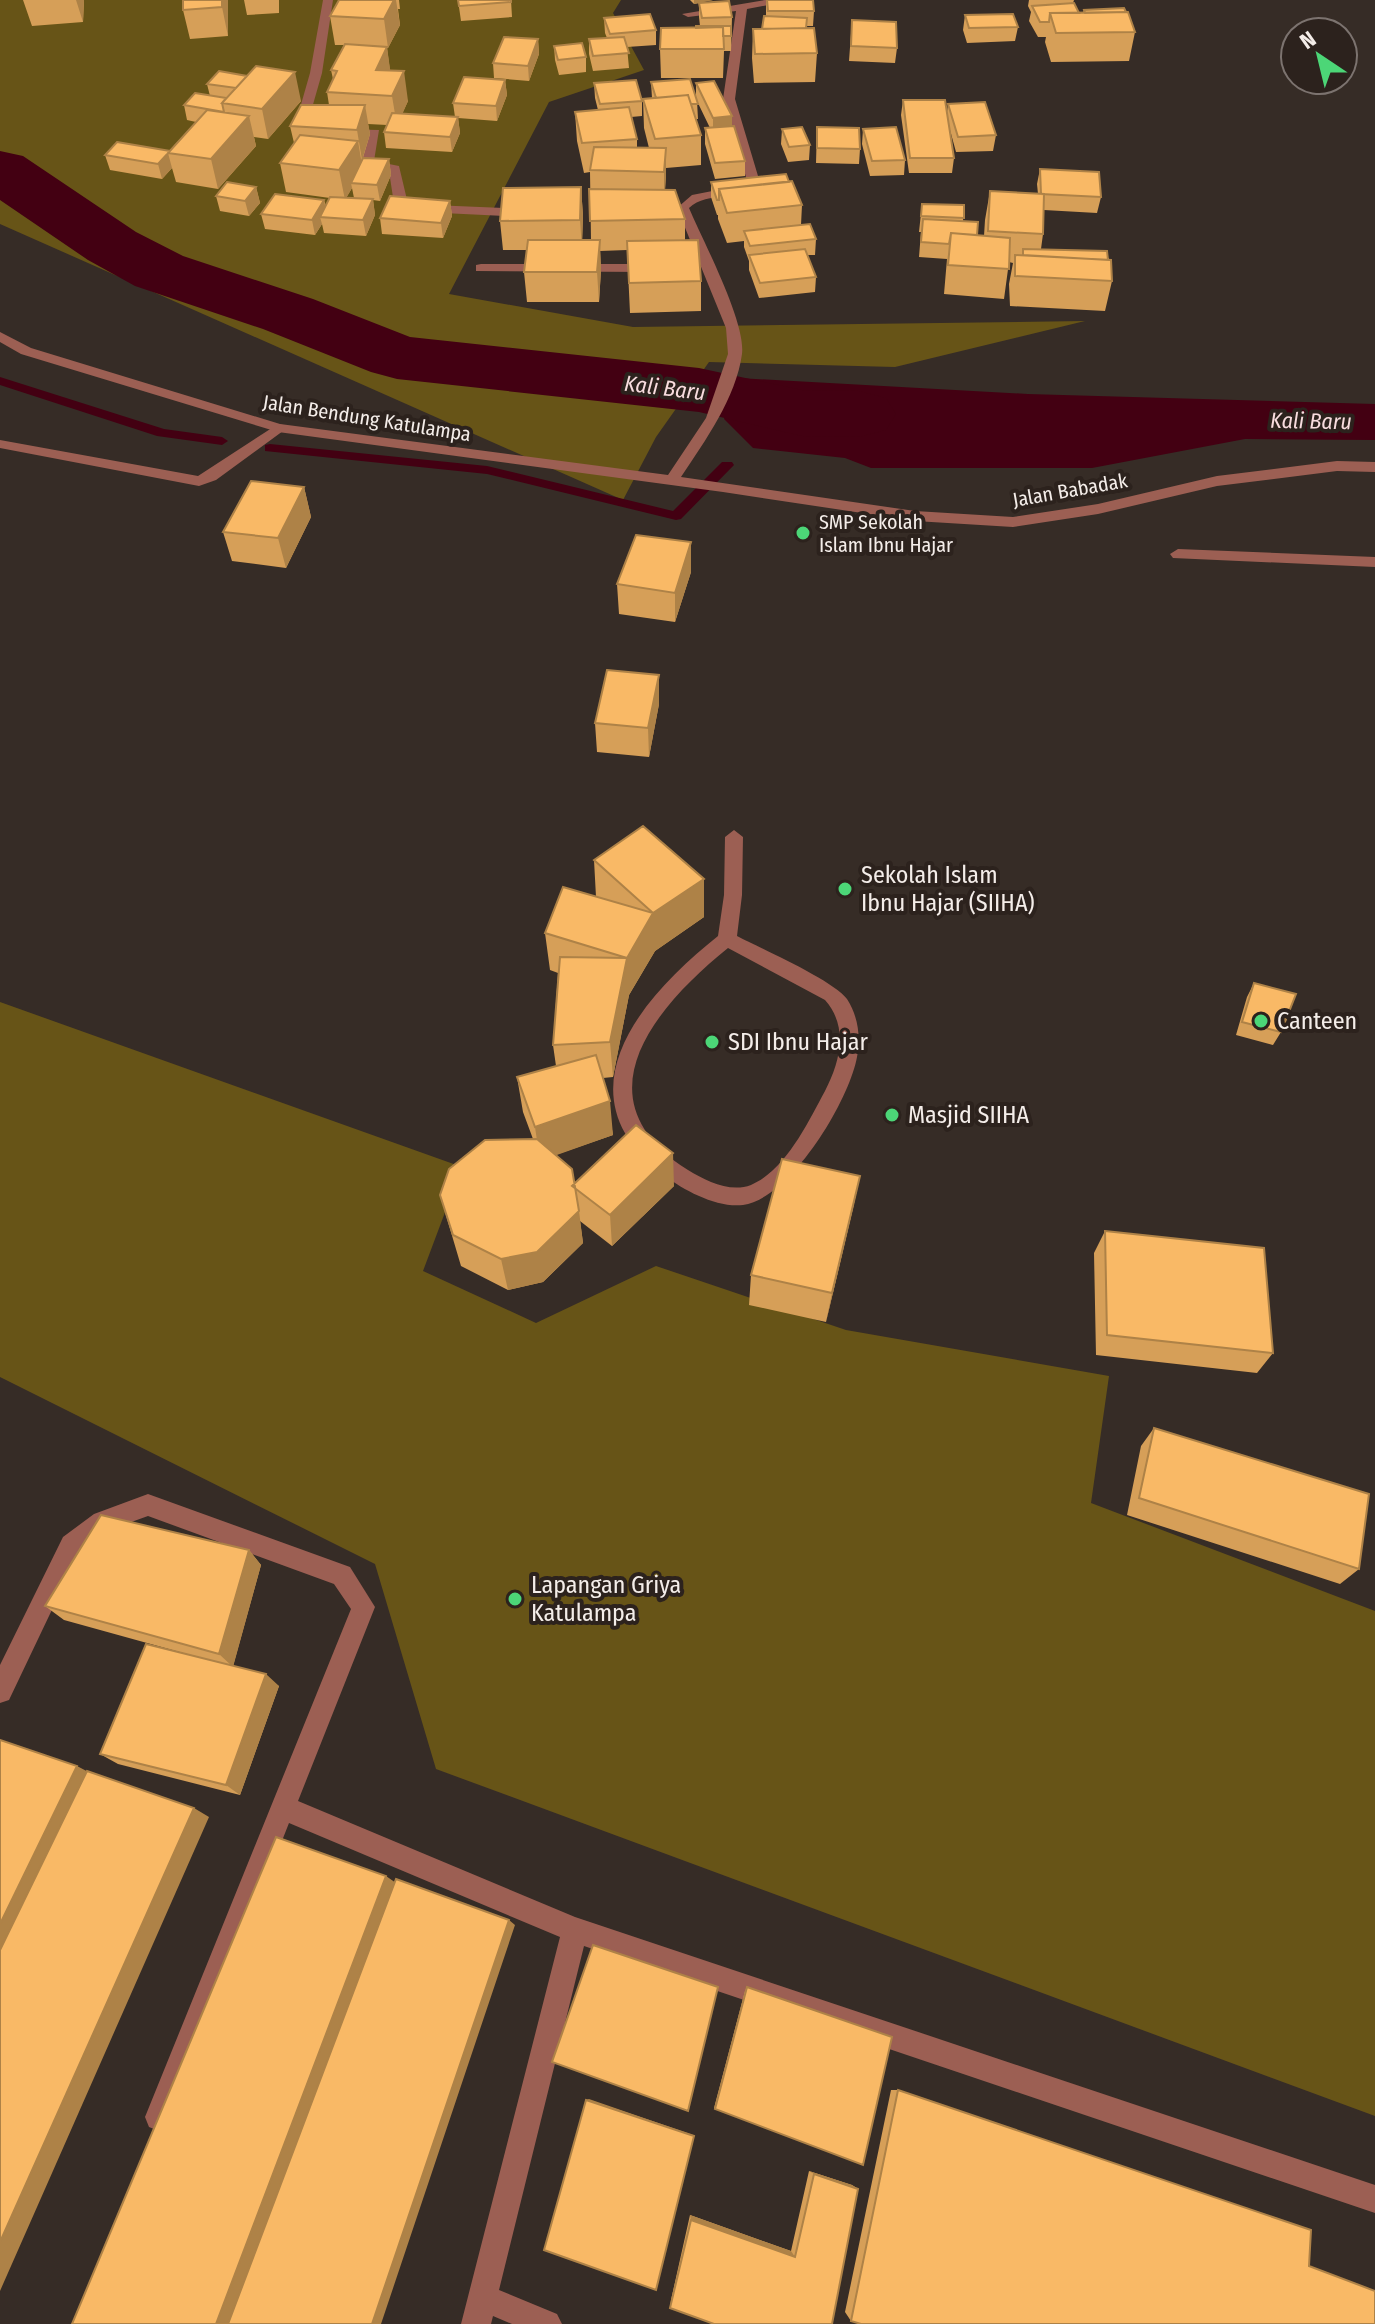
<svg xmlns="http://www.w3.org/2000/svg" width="1375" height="2324" font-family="'Fira Sans Condensed',sans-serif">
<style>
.green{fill:#675417}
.water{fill:#430012}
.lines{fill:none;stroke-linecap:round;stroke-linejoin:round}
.stream{fill:#430012;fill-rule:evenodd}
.river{fill:#430012;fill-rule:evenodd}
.service{fill:#9c5f53;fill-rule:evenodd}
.minor{fill:#9c5f53;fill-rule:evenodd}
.wall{fill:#d69f58;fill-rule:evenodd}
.shaded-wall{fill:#ae8247}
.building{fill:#f9b966;stroke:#ae8247;stroke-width:2}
.poi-dot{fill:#4cd677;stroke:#2c221d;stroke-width:3}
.labels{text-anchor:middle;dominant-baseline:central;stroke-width:8;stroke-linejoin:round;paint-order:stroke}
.far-street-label{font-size:20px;fill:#f4ede9;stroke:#2c221d}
.far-poi-label{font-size:20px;fill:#f4ede9;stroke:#2c221d;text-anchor:start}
.far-water-label{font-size:22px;font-style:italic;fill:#f8dcde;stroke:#2c221d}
.poi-label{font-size:24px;fill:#f4ede9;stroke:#2c221d;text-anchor:start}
</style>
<rect width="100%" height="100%" fill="#362c26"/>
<path class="green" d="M0,0H621L613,13L644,70L549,102L449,294L633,327L1085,321L895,367L709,362L656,437L623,500L0,224Z
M0,1002L462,1167L423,1271L536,1323L656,1266L846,1330L1109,1376L1091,1503L1375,1611V2116L436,1769L375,1564L0,1377Z"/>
<path class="water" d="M738,378L1028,394L1375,404V440L1245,439L1092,468H871L845,458L753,448L724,419Z"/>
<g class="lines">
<path class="stream" d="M0,377L164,429L222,437L228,441L222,445L157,436L0,385Z
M270,444L487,466L673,511L722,462H732L734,465L681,519L676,520L487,474L265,451V445Z"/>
<path class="river" d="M0,151L23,156L136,232L183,256L313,299L410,337L699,368L802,390L859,391L886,398L896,414L886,430L859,437L802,436L699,412L397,379L371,372L263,329L135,286L88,260L0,200Z"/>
<path class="service" d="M278,424L283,425V431L216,480L199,486L0,448V440L198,476Z
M1178,549L1375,557V567L1173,558L1170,554Z
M734,830L743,837L742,895L737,936C760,948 833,980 847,999C858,1016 861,1037 857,1057C849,1101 791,1198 743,1205C717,1208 685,1191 665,1176C556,1095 641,997 718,936L724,895L725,837ZM728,948L825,1000C849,1027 840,1062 825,1091C808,1122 786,1170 751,1185C730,1193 706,1181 688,1170C576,1099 655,1007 728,948Z"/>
<path class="minor" d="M323,0H333L322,73L306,129L300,133L294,129L310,73Z
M765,0H794L747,9L735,99L761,186C741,203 708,190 689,208C703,241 746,322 742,354C736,398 705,441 681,477L915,511L1013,517L1098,504L1217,476L1337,461L1375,462V472L1337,471L1217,486L1098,514L1013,527L915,521L723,492L278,432L21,354L0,342V332L31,348L280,424L668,475L706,418L728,354L726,328L677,208L692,195L748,184L723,99L736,11L688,17L682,14Z
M338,129L379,130L374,161L399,166L408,204L525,209L531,213L525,217L401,211L394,204L389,171L361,163L368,136H342L338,135Z
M481,264H653L660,268L653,272L476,271V265Z
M148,1494L350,1567L375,1607L298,1801L575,1917L1375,2185V2213L584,1946L499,2290L557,2314L562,2324H512L493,2316L491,2324H461L560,1937L289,1823L169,2127L159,2131L149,2127L145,2117L351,1609L334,1584L148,1516L109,1530L79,1553L9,1700L0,1703V1665L63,1537L94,1514Z"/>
</g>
<path class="wall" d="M23,0H84L83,22L32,26Z
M228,0V36L190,39L183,10Z
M244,0H279V13L247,15Z
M339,0H399L400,9H398L400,25L388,48H387L390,71L408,101L402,114L455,117L453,103L505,80L507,95L497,121L458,118L460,133L452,152L386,148L384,132L387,125L368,124L370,134L362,161L389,159L391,175L380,201L373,200L375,215L366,236L324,233L322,224L315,235L265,229L261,214L324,200L326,206L330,198L286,192L280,163L294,143L290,126L329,105L327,92L333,79L331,70L344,45H335L330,16ZM352,188L354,198H346Z
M458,0H511L512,17L461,21Z
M690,0H713L701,2L732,17L731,51H724L723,78H661L660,49L700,26L699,17V3L694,4Z
M766,0L814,11L813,26H806V28L817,53L815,82L754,83L752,58L753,29H762L766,16Z
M1029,0H1074L1073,3L1079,13H1083L1084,10L1135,32L1129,61L1051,62L1045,42L1046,37H1038L1029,21L1031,12L1028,6Z
M965,15L1018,27L1015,41L967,43L963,30Z
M604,18L656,30V45L627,47L629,68L593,71L589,54V39L607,38L605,33Z
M852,20L897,48L895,63L849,61Z
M538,39L539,54L529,81L494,78L493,63Z
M554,46L586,57V72L559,75L555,60Z
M219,71L301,101L268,139L254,137L256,146L218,189L176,182L172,168L162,179L110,170L105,155L169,151L196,122L187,120L184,105L210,96L207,84Z
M651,82L696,97V83L732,126L745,161V176L715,179L705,144V128H710L697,101L698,119H696L701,135V165L666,168L665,190L685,219V240L701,281V311L630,313L627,250L600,251L601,270L599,302H527L524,272L527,250H503L500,221L581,187L583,216L582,240H591L590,172L584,173L577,141L575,112L598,110L595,98L594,83L642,101V116L631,117L637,139V148H649L644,128L643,99L652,98Z
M903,100L947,112L948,104L996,135L993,151L956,152L950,130L954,158L952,173H909L901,115Z
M817,127L860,149L859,164L816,163Z
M782,129L810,145L809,160L788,162L781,144Z
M863,129L905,160L904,175L870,176L862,144Z
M1040,169L1101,197L1097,213L1044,210L1043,234L1041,249L1112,281L1105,311L1010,306L1009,284L1013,263L1009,262L1004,299L944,294L947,259L919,257L921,232H919L922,204L964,205L963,221L977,235L984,236L985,220L990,191L1038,194L1037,184Z
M711,182H789L802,205L801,225L816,239L815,255H807L816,277L815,292L759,298L749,270V261L744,247V241L727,243L718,219V215H717L711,197Z
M256,187L260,203L249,216L220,211L216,196Z
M450,201L452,216L443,238L382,234L380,218Z
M304,487L311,517L286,568L232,561L223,532Z
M691,572L675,622L619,614L617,584Z
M659,704L649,757L597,752L595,723Z
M594,860L704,917L655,951L629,995L613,1077L603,1078L613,1135L555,1155L575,1184L674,1186L612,1246L580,1221L583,1243L543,1282L508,1290L461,1266L440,1195L533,1139L523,1112L517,1077L556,1066L553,1045L558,973L550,970L545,933L596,897Z
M1254,983L1281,1032L1273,1045L1236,1035L1247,997Z
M860,1176L853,1208L826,1322L749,1305L751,1275Z
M1105,1231L1273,1353L1257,1373L1096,1355L1094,1253Z
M1154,1428L1359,1569L1340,1584L1127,1515L1141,1446Z
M249,1550L261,1565L233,1666L279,1686L240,1795L118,1764L100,1754L194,1656L64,1620L45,1606Z
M747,1987L715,2109L714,2108L745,1991Z
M891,2090H898L851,2321L845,2312Z
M809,2171L852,2185L858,2189L832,2324L670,2308L671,2300L690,2215L791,2251Z"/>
<path class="shaded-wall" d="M76,0H84L83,22Z
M222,0H228V36L222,7Z
M394,0H396L400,25L388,48L384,19Z
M694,0H713L694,4Z
M538,39L539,54L529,81L528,66Z
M387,47L391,76L376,70Z
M404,71L408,101L397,126L392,96Z
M295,72L301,101L268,139L262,109Z
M505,80L507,95L497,121L496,106Z
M365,105L370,134L362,160L357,130Z
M249,116L256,146L218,189L211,159Z
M732,116V131L713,133V118Z
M458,117L460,133L452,152L450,137Z
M358,141L363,171L351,183L352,188L345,200L339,170Z
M666,148V178L664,202V172Z
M168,153L172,168L162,179L158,164Z
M389,159L391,175L380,201L377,185Z
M256,187L260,203L249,216L245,201Z
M581,187L583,216L582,249L580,220Z
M373,199L375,215L366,236L363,220Z
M324,200L327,216L320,217L322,224L315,235L312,220Z
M450,201L452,216L443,238L441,223Z
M600,240L601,270L599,302L597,272Z
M304,487L311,517L286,568L278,538Z
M691,542V572L675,622V593Z
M659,675V704L649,757L648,728Z
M704,879V917L655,951L629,995L613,1077L610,1042L627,958L653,913Z
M610,1101L613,1135L540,1161L535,1127Z
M673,1153L674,1186L612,1246L610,1215Z
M860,1176L853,1208L826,1322L832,1293Z
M579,1211L583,1243L543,1282L508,1290L501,1259Z
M249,1550L261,1565L233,1667L219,1654Z
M266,1674L279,1686L240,1795L226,1785Z
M77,1766L96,1776L0,1975V1924Z
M194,1808L209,1817L0,2291V2242Z
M386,1876L396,1883L230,2324H216Z
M509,1920L515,1925L381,2324H372Z
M589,2099L693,2135L694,2136L586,2100Z
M809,2171L852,2185L858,2189L814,2174Z
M690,2215L791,2251L795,2257L691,2220Z"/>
<path class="building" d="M183,0H222V7L183,10Z
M339,0H394L384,19L330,16Z
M458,0H511V2L459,6Z
M767,0H813L814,11H768Z
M729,1L732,17L702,18L699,3Z
M1074,3L1079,13H1050L1049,22H1040L1032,6Z
M1124,8L1126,12L1085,13L1084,10Z
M1128,12L1135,32L1056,33L1050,13Z
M650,14L656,30L610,34L604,18Z
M1013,14L1018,27L969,28L965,15Z
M764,16L807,18L806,28L762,29Z
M852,20L896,22L897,48L851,46Z
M696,26H731V36H723V27L696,28Z
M723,27L724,49H660L661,28Z
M814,28L817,53L755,54L753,29Z
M504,37L538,39L528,66L493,63Z
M624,37L629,53L593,56L589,39Z
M582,43L586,57L558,60L554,46Z
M345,44L387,47L376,70L404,71L392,96L327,92L337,71L331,70Z
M256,66L295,72L262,109L222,103Z
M219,71L247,76L236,88L207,84Z
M464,77L505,80L496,106L453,103Z
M690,79L698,104H691L688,95L656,98L651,82Z
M636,80L642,101L600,104L594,83Z
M714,81L732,116L713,118L696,83Z
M195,93L226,98L222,103L224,112L184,105Z
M688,95L701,135L655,139L643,99Z
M903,100H945L954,158H910Z
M985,102L996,135L958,137L948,104Z
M301,105H365L357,130L290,126Z
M629,107L637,139L582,143L575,112Z
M207,110L249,116L211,159L168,153Z
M392,113L458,117L450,137L384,132Z
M734,126L745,161L715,163L705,128Z
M802,127L810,145L789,147L782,129Z
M817,127L859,128L860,149L817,148Z
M896,127L905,160L872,161L863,129Z
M300,135L358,141L339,170L280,163Z
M117,142L170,151L158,164L105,155Z
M594,147L666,148L664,172L590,170Z
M363,158L389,159L377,185L351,183Z
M1040,169L1099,172L1101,197L1041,194Z
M786,174L789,182L719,189V200H717L711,182Z
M792,181L802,205L727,213L719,189Z
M227,182L256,187L245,201L216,196Z
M581,187L580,220L500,221L503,188Z
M589,189L675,190L685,219L590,221Z
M990,191L1044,194L1043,234L988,231Z
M275,194L324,200L312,220L261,214Z
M390,196L450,201L441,223L380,218Z
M330,197L373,199L363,220L320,217Z
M922,204L964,205V218L921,216Z
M923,219L978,222L977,235L951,233L949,244L921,242Z
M810,224L816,239L750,246L744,231Z
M951,233L1010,238L1009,269L948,265Z
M528,240H600L597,272H524Z
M698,240L701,281L629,283L627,241Z
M805,249L816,277L760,283L749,255Z
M1023,249L1107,251L1108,260L1023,255Z
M1015,255L1111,260L1112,281L1015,276Z
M251,481L304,487L278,538L223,532Z
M636,535L691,542L675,593L617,584Z
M607,670L659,675L648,728L595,723Z
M643,826L704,879L653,913L594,860Z
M563,887L653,913L627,958L610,1042L553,1045L560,957L627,958L545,933Z
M1254,983L1296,994L1281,1032L1242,1022Z
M596,1055L610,1101L535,1127L517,1077Z
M636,1125L673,1153L610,1215L572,1186Z
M537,1139L572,1169L579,1211L537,1252L501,1259L453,1235L440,1195L449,1169L485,1140Z
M782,1159L860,1176L832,1293L751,1275Z
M1105,1231L1264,1248L1273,1353L1107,1335Z
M1154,1428L1369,1494L1359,1569L1139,1498Z
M101,1515L249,1550L219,1654L45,1606Z
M146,1644L266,1674L226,1785L100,1754Z
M0,1740L77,1766L0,1924Z
M87,1771L194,1808L0,2242V1950Z
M276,1837L386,1876L216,2324H72Z
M396,1879L509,1920L372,2324H228Z
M593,1945L718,1987L688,2111L552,2062Z
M747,1987L892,2037L863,2165L715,2109Z
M898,2090L1311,2230L1309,2266L1375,2291V2324H861L851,2321Z
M586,2100L694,2136L656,2290L544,2250Z
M814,2174L858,2189L832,2324H714L670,2308L691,2220L795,2257Z"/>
<g class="poi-dot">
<circle cx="803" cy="533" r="8"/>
<circle cx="845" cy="889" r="8"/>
<circle cx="1261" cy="1021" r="8"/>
<circle cx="712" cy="1042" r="8"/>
<circle cx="892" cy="1115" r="8"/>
<circle cx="515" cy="1599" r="8"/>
</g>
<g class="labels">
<g class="far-street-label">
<text transform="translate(367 418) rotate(9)">Jalan Bendung Katulampa</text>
<text transform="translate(1070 490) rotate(-10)">Jalan Babadak</text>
</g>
<g class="far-poi-label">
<text x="819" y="522">SMP Sekolah<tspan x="819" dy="23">Islam Ibnu Hajar</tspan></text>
</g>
<g class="far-water-label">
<text transform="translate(665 388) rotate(7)">Kali Baru</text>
<text transform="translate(1311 421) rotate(1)">Kali Baru</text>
</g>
<g class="poi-label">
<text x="861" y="875">Sekolah Islam<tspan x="861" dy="28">Ibnu Hajar (SIIHA)</tspan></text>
<text x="1277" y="1021">Canteen</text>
<text x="728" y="1042">SDI Ibnu Hajar</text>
<text x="908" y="1115">Masjid SIIHA</text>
<text x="531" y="1585">Lapangan Griya<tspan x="531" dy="28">Katulampa</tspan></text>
</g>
</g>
<g transform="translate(1319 56) rotate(325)"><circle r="38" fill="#2c221d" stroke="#7c736f" stroke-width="2"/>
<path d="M0-6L14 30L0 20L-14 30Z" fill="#4cd677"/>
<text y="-12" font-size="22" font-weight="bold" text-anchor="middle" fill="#f4ede9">N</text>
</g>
</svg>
